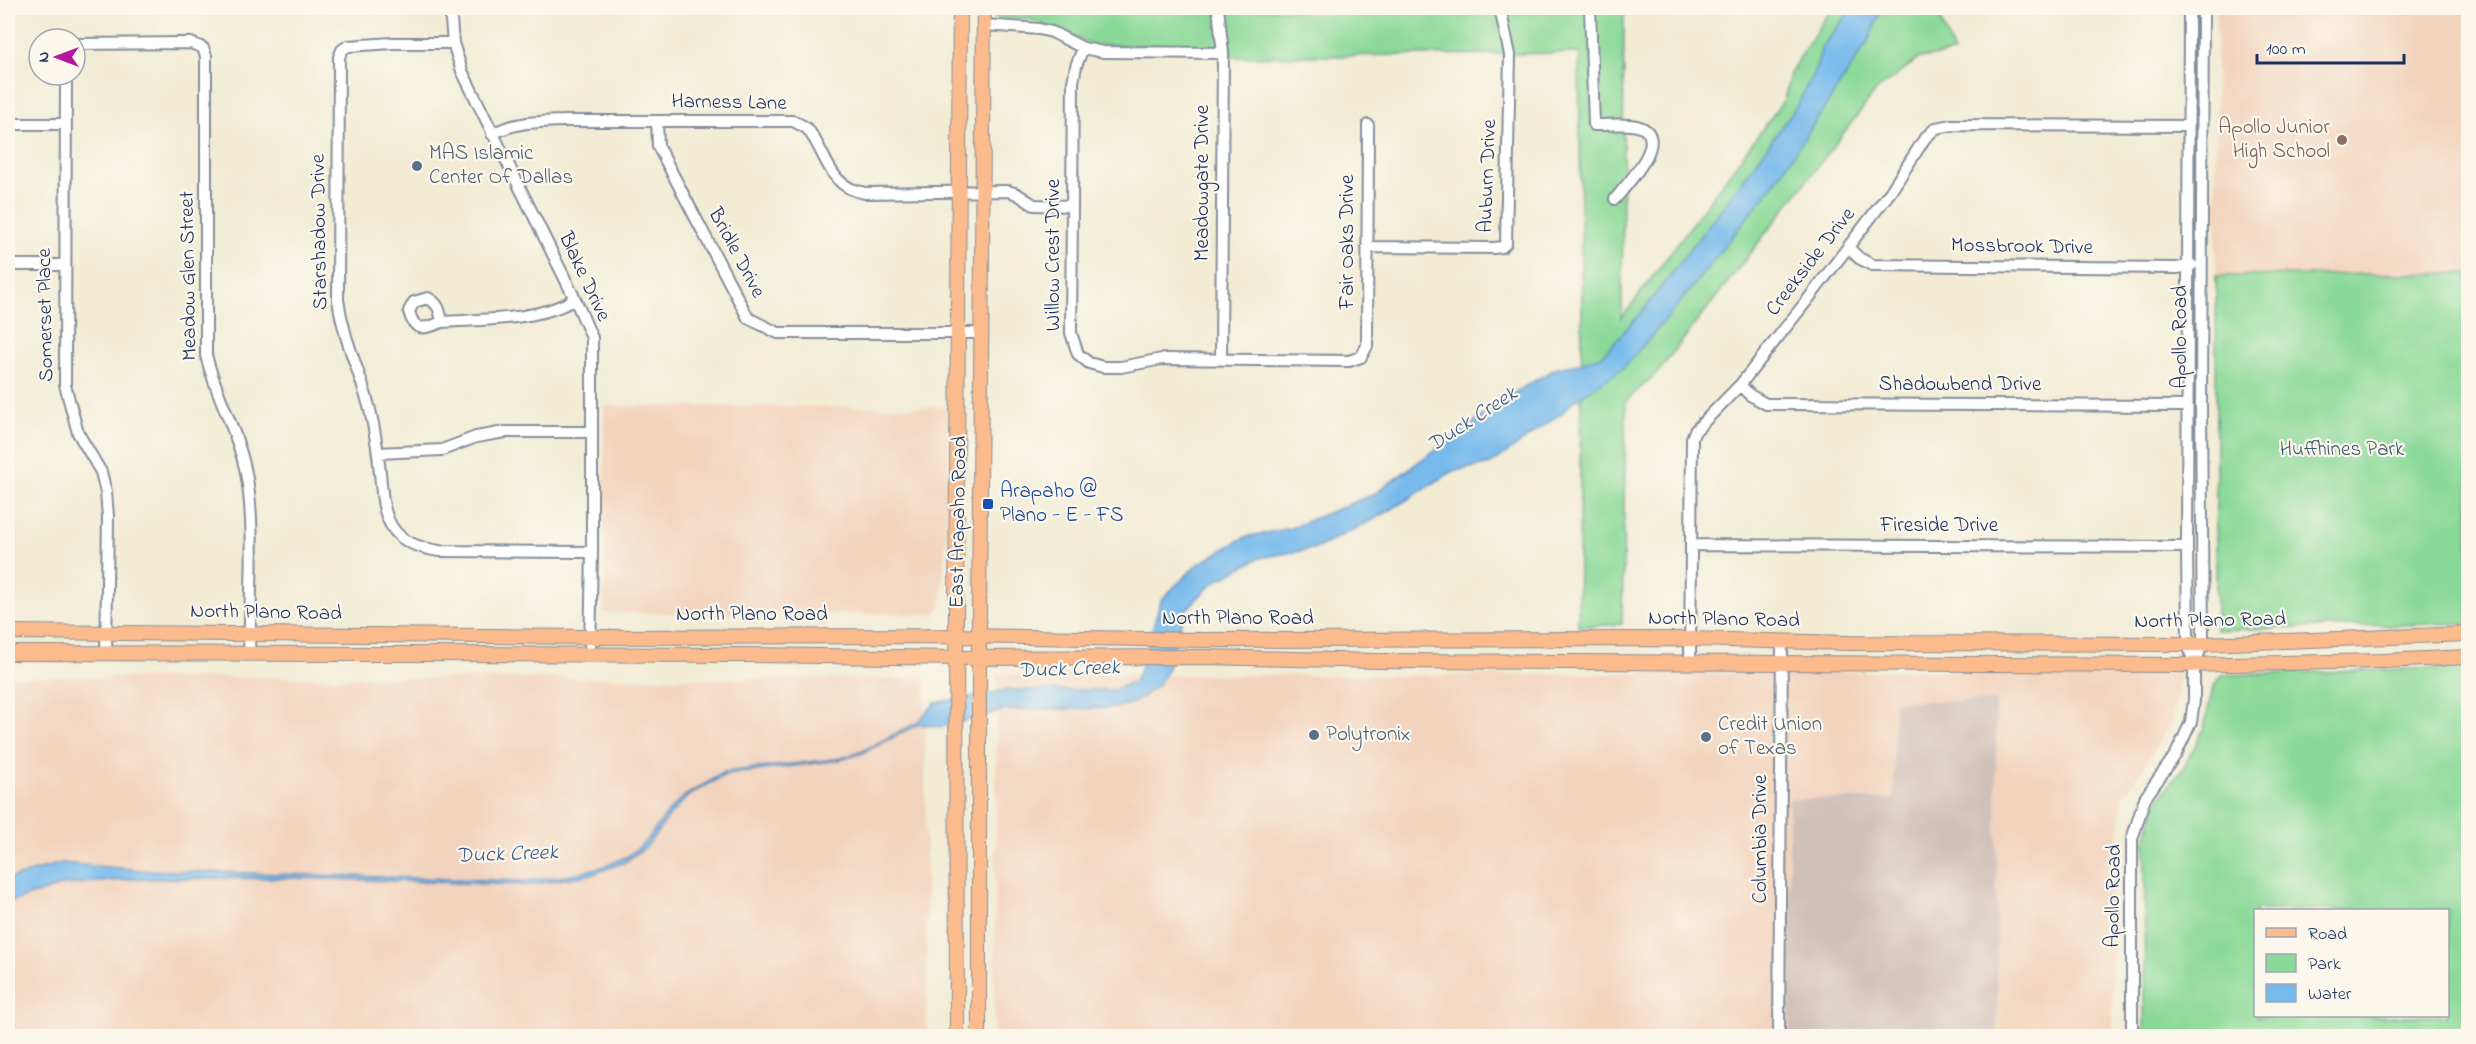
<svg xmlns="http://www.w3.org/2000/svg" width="2476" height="1044" font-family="'Indie Flower',sans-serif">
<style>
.built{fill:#f2d4be}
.industrial{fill:#cfc0ba}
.green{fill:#8bd998;stroke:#53847b;stroke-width:1.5;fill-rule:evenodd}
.water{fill:#76baec;stroke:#4874a5;stroke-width:1.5}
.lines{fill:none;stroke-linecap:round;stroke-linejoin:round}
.minor-casing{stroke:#868e9a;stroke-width:14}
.major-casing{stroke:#868e9a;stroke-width:16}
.minor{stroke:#fff;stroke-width:10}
.major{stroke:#fbbb8d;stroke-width:14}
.education-dot{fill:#8d6e63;stroke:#fbf7ec;stroke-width:2}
.service-dot{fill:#5c6f8a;stroke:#fbf7ec;stroke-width:2}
.transit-dot{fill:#1a4fb4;stroke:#fbf7ec;stroke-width:2}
.labels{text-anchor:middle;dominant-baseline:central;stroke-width:4.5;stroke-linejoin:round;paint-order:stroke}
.street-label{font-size:21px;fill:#1b2f5e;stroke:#fbf7ec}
.education-label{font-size:21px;fill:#785e54;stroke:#fbf7ec;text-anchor:end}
.service-label{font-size:21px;fill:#4e5e75;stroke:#fbf7ec;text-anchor:start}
.park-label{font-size:21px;fill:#375a6c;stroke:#fbf7ec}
.transit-label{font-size:21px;fill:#164399;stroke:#fbf7ec;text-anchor:start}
.water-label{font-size:22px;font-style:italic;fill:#365989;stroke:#fbf7ec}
</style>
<rect width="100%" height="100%" fill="#fbf7ec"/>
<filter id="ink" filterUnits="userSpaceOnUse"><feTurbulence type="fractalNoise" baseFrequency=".0167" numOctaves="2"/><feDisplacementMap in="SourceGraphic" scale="12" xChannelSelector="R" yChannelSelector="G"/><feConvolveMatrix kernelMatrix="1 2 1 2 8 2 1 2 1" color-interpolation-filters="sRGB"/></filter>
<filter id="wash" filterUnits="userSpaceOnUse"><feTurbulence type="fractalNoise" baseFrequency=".008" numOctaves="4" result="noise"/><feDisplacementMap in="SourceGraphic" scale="24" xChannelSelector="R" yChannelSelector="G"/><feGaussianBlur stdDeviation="1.35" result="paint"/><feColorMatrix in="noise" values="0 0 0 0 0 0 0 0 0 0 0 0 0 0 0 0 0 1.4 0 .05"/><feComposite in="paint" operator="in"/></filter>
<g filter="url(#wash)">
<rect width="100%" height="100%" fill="#f2ecd5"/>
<path class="built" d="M2216,8H2468V273L2216,276Z
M604,406L949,407L947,518L941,607L935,614L604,613Z
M2181,668L2172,723L2124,796L2111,881L2113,1036H994L997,674L1403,676Z
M8,677L925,679L927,1036H8Z"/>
<path class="industrial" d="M1894,701H1996L1997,1036H1790L1789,799H1894Z"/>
<path class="green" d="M995,8L1624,11L1622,318L1784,100L1790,73L1831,8H1936L1954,53L1920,58L1877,90L1658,372L1626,401L1622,624L1578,627L1582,319L1579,53L1230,57V46L1094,45L1029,19L995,18Z
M2468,273V623L2216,630V276Z
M2468,667V1036H2144L2145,842L2157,800L2184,767L2204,728L2213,687L2222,675ZM2448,910V1016H2256V910Z"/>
<path class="water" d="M1852,8H1882L1868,42L1774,184L1665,321L1623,368L1571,403L1562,413L1491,464L1453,471L1384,514L1317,548L1259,558L1213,583L1184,612L1168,668L1159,684L1135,702L1115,708L1004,710L942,727L919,724L863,753L840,760L725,775L688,796L671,814L647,846L625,862L593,874L530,885L291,878L135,879L63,885L8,903V879L61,863L141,870L524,881L566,876L605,866L628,856L645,842L669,811L683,797L724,772L842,758L862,751L918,722L935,703L1007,690H1114L1135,681L1140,670L1161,600L1198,564L1245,537L1291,528L1374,494L1514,393L1557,368L1574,365L1602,356L1644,309L1742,182L1798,104L1817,66L1822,47Z"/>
</g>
<g filter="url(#ink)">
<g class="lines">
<defs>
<path id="minor" d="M450,8L453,43L462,71L575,299L592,338V552L590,654
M1218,8L1223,53L1221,360
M1590,8L1594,125C1608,125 1624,123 1637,126C1674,136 1626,185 1615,199
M985,25L1039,29L1052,32L1083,48L1103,52L1223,53
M453,43H393L348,46L342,50L339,57L338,300C344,342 360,371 370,410C375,431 378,452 380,473C382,491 382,511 392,527C402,543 421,548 439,551L592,552
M75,44L191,43L203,48L206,56V355C216,396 238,432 246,473C256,526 250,599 249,654
M1083,48L1076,66L1073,82L1071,333L1078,354L1089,363L1103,367H1121L1162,359L1349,361L1361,357L1367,346L1368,125
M66,75L65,385L78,433L101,472L106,492L108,517L106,653
M657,121L658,146L748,318L778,333H982
M8,124H66
M492,134C516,121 539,122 564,121H793C798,124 806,126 809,131C828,156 828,187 865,193L1008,191L1017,194L1034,205L1072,206
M1367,247L1494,248L1502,247L1506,243L1510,55L1500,8
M1848,247L1859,258L1872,265L2177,268L2192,265
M8,265H65
M442,322C440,311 439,304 428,298L414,302L409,311C414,333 425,329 442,322C484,319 539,321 575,299
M1740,385L1750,395L1766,404L2186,406
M378,453L442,450L476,437L505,432H592
M1691,545L2187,547
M1690,661L1692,438L1695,431L1740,385L1809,298L1891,191L1925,138L1936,128L1952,125L2188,126
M2194,664L2203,644L2201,407L2203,8
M1779,1036L1782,641
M2132,1036V839L2145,798L2176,754L2191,722L2194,700V664L2188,643L2187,547L2189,8"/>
<path id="major" d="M8,632L590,637L957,636L1205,640L1690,639L1850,643L2203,644L2468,634
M8,653L750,655L957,658L1205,657L1378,661L2180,665L2383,661L2468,657
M957,1036L956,617L960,8
M979,1036V617L984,8"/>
</defs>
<use href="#minor" class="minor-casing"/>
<use href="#major" class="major-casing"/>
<use href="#minor" class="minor"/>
<use href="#major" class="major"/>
</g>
</g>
<circle class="education-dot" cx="2342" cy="140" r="6"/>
<g class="service-dot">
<circle cx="417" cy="166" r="6"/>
<circle cx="1314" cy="735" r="6"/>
<circle cx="1706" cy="737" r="6"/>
</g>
<rect class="transit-dot" x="982" y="498" width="12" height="12" rx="3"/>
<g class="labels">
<g class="street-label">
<text transform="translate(729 103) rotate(1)">Harness Lane</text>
<text transform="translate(1488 176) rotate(-88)">Auburn Drive</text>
<text transform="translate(1203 183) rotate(-90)">Meadowgate Drive</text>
<text transform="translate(320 232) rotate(-91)">Starshadow Drive</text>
<text transform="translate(1348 242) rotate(-90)">Fair Oaks Drive</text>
<text transform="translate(2022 247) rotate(1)">Mossbrook Drive</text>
<text transform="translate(736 253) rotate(62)">Bridle Drive</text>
<text transform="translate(1054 255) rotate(-90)">Willow Crest Drive</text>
<text transform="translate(1811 262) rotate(-52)">Creekside Drive</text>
<text transform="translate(189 276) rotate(-91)">Meadow Glen Street</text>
<text transform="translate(584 277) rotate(65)">Blake Drive</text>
<text transform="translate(46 315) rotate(-91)">Somerset Place</text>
<text transform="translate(2181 337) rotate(-90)">Apollo Road</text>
<text x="1960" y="385">Shadowbend Drive</text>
<text transform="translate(959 522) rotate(-89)">East Arapaho Road</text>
<text x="1939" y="526">Fireside Drive</text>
<text transform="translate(266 613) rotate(1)">North Plano Road</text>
<text x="752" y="615">North Plano Road</text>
<text x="1238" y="619">North Plano Road</text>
<text transform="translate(1724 620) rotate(1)">North Plano Road</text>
<text transform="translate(2210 621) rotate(-1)">North Plano Road</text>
<text transform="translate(1761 839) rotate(-90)">Columbia Drive</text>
<text transform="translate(2114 896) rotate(-89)">Apollo Road</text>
</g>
<g class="education-label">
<text x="2330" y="128">Apollo Junior<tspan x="2330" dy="24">High School</tspan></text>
</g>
<g class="service-label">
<text x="429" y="154">MAS Islamic<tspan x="429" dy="24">Center Of Dallas</tspan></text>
<text x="1718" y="725">Credit Union<tspan x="1718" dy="24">of Texas</tspan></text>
<text x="1326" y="735">Polytronix</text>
</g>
<g class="park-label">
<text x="2342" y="450">Huffhines Park</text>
</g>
<g class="transit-label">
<text x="1000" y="492">Arapaho @<tspan x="1000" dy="24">Plano - E - FS</tspan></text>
</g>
<g class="water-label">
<text transform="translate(1473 420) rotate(-33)">Duck Creek</text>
<text transform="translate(1069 670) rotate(-2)">Duck Creek</text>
<text transform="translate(507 855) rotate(-2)">Duck Creek</text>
</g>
</g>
<rect width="2476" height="1044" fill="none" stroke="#fbf7ec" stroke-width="30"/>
<rect x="2254" y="909" width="195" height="108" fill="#fbf7ec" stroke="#a1a7b3" stroke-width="1.5"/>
<rect x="2266" y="928" width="30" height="9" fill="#fbbb8d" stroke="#a1a7b3" stroke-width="1.5"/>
<text x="2308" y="939" font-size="18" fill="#1b2f5e">Road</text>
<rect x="2266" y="954" width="30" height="18" fill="#8bd998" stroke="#a1a7b3" stroke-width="1.5"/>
<text x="2308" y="969" font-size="18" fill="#1b2f5e">Park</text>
<rect x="2266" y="984" width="30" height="18" fill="#76baec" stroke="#a1a7b3" stroke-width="1.5"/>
<text x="2308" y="999" font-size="18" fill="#1b2f5e">Water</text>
<g transform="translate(57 57) rotate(270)"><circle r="28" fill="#fbf7ec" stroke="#a1a7b3" stroke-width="1.5"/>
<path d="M0-4.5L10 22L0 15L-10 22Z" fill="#b5179e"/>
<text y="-9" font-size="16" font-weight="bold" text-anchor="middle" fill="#1b2f5e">N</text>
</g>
<path d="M2257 54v9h147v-9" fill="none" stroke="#1b2f5e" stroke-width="3"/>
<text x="2266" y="54" font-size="18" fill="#1b2f5e" stroke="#fbf7ec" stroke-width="4.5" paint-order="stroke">100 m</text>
</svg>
